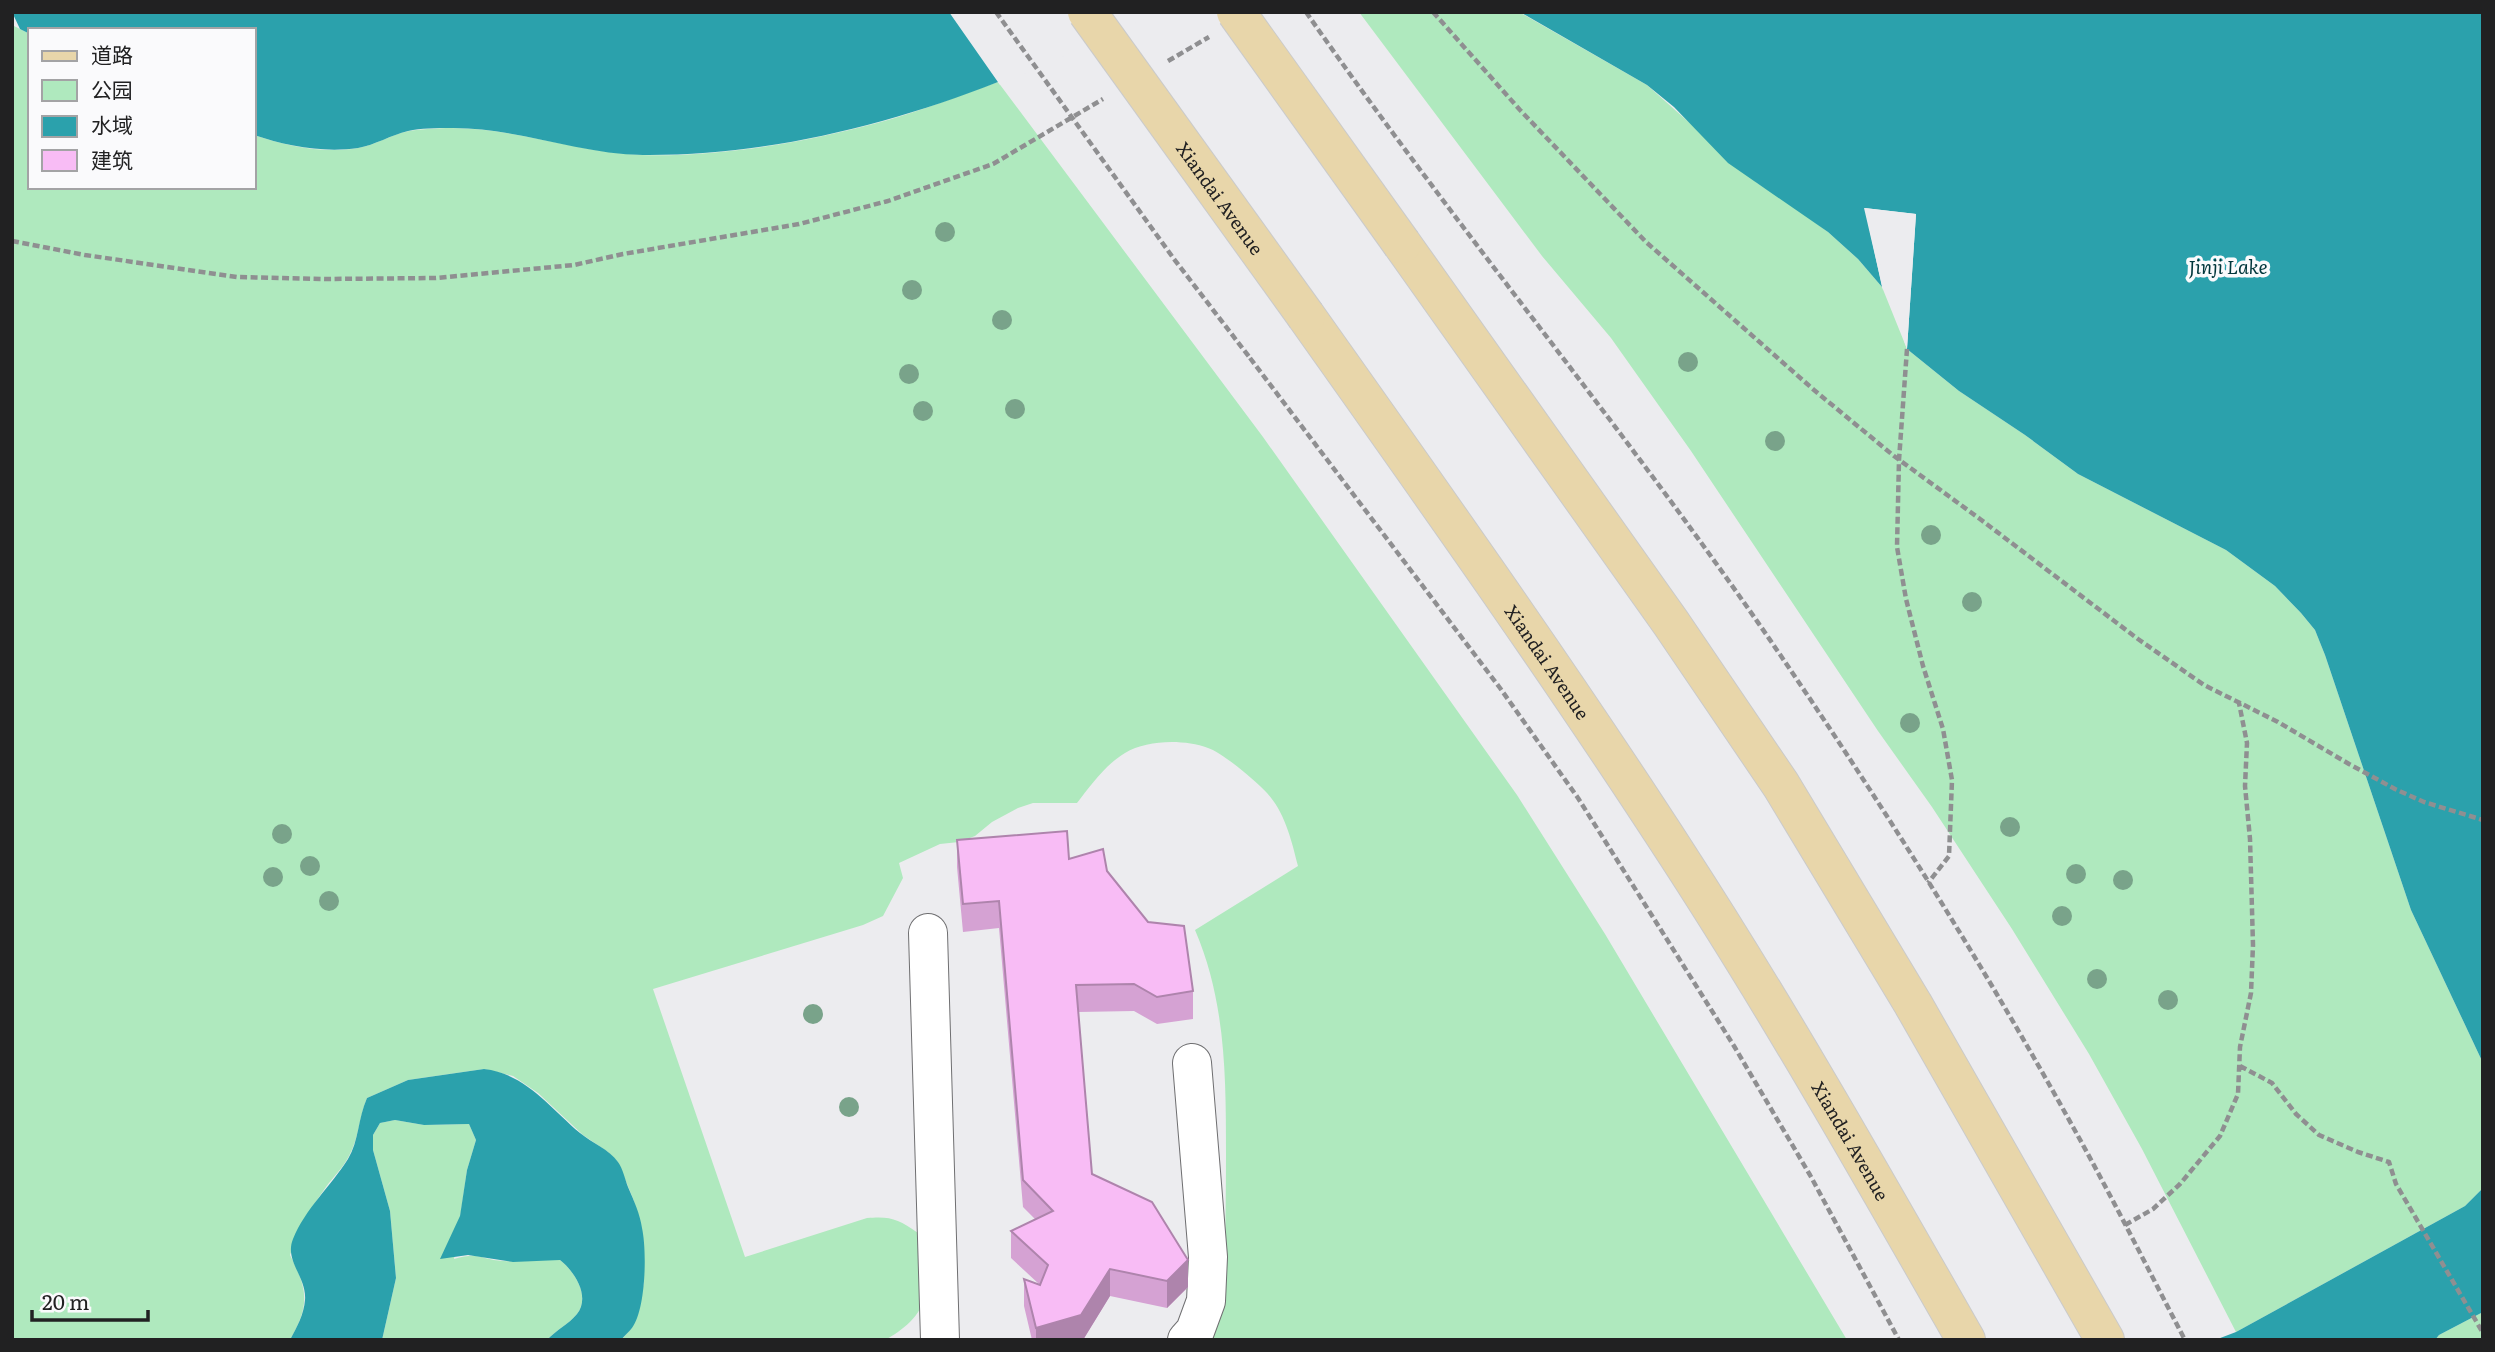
<svg xmlns="http://www.w3.org/2000/svg" width="2495" height="1352" font-family="Literata,'Noto Sans SC',serif">
	<rect width="100%" height="100%" fill="#ececef"/>
	<path fill="#afe9be" d="M1359,12H1519L1647,85L1757,183L1796,208L1828,232L1858,259L1882,287L1907,349L1959,391L2025,435L2078,474L2226,550L2275,586L2301,613L2315,630L2325,655L2411,910L2483,1063V1188L2465,1206L2236,1332L2142,1149L2089,1054L2012,929L1932,807L1878,731L1691,451L1611,338L1542,256Z
		M12,25L30,34V187H254V135C287,146 324,154 358,148C376,145 392,134 409,131C422,129 438,128 451,128C516,128 576,152 641,155C717,157 803,143 877,123C918,112 958,96 998,82L1263,437L1517,795L1605,934L1847,1340H1212L1218,1325L1225,1289C1225,1244 1226,1200 1226,1155C1226,1078 1226,1002 1195,930L1298,866C1292,842 1285,812 1267,793C1256,781 1223,753 1208,748C1183,739 1147,740 1125,753C1105,765 1091,785 1077,803H1033L1018,808L992,822L975,836L959,842L940,844L899,863L903,878L883,916L863,925L653,989L745,1257L867,1218C891,1216 898,1219 918,1233C920,1248 927,1281 925,1295C922,1315 902,1331 885,1340H621L632,1328L644,1283L634,1201L618,1162L608,1152L583,1135L538,1093L513,1076L484,1069L408,1080L367,1098C359,1117 359,1138 349,1156C343,1168 333,1177 326,1187C310,1209 298,1230 290,1255C308,1290 310,1305 290,1340H12Z
		M395,1120L424,1125L469,1124L476,1140L467,1170L454,1259C480,1251 481,1260 504,1261C523,1262 541,1259 560,1260C574,1271 591,1296 577,1314C569,1324 556,1330 547,1340H382L396,1278L390,1211L373,1150V1135L380,1123Z
		M2483,1312V1340H2435L2439,1335Z"/>
	<path fill="#2ba1ac" d="M12,12H1151C1100,35 1050,62 998,82C886,126 764,156 643,155C577,154 515,127 450,128C436,128 421,128 408,131C391,135 375,145 358,148C323,153 287,146 254,135V30H30V34L20,29Z
		M1520,12H2483V1063L2411,910L2325,655L2315,630L2301,613L2275,586L2226,550L2078,474L2025,435L1959,391L1907,349L1916,214L1865,208L1882,287L1858,259L1828,232L1728,163L1674,107L1647,85Z
		M484,1069C526,1074 549,1107 580,1133C592,1143 609,1149 618,1162C623,1169 625,1179 628,1187C634,1201 640,1214 642,1228C647,1251 646,1309 632,1328C629,1332 624,1336 621,1340H547C556,1330 569,1324 577,1314C591,1296 574,1271 560,1260L513,1262L468,1255L440,1259L460,1216L467,1170L476,1140L469,1124L424,1125L395,1120L380,1123L373,1135V1150L390,1211L396,1278L382,1340H290C297,1327 304,1314 305,1300C307,1277 284,1261 293,1239C305,1209 331,1186 348,1159C359,1141 358,1118 367,1098L408,1080Z
		M2483,1188V1312L2439,1335L2435,1340H2215L2236,1332L2465,1206Z"/>
	<path fill="#ececef" d="M949,12H1155L1153,15L1000,85Z
		M1864,208L1916,214L1907,349L1904,341L1913,217L1869,212L1885,286L1883,290Z"/>
	<g fill="none" stroke-linecap="round" stroke-linejoin="round">
		<g stroke="#6f6f71" stroke-width="40">
			<path id="street" d="M928,933L940,1340
				M1187,1340L1195,1331L1206,1301L1208,1257L1192,1063"/>
		</g>
		<g stroke="#cacaca" stroke-width="40">
			<g id="primary">
				<path d="M1402,244L1671,623L1781,785L1913,1004L2105,1340"/>
				<path id="s1" d="M1306,316C1432,494 1559,672 1678,856C1780,1013 1873,1177 1966,1340"/>
			</g>
		</g>
		<path stroke="#8f8f91" stroke-width="4.5" stroke-dasharray="7 3.5" stroke-linecap="butt" d="M1306,12C1454,225 1621,424 1768,637C1877,796 1980,959 2073,1127C2112,1197 2148,1269 2185,1340
			M1433,12L1520,110L1646,242L1814,390L1894,456L1980,519L2138,639L2204,685L2278,722L2349,764L2395,789L2424,802L2483,820
			M1168,61L1209,37
			M12,241L85,255L237,277L325,279L436,278L574,265L623,254L799,224L888,201L993,164L1103,99
			M1907,349L1899,460L1897,547L1906,599L1923,666L1943,729L1952,780L1949,856L1928,883
			M1250,358L1500,688L1578,798L1734,1046L1810,1175L1899,1340
			M2240,1066L2272,1083L2296,1114L2319,1135L2358,1152L2389,1162L2396,1184L2483,1333
			M2125,1225L2153,1209L2180,1184L2220,1136L2238,1094L2240,1047L2251,993L2253,945L2250,839L2245,786L2247,743L2239,703"/>
		<use href="#street" stroke="#fff" stroke-width="38"/>
		<use href="#primary" stroke="#e8d6aa" stroke-width="38"/>
		<g stroke="#cacaca" stroke-width="40" stroke-linecap="butt">
			<g id="primary-bridge">
				<path id="s2" d="M1087,12L1306,316"/>
				<path d="M1236,12L1402,244"/>
			</g>
		</g>
		<path stroke="#8f8f91" stroke-width="4.5" stroke-dasharray="7 3.5" stroke-linecap="butt" d="M996,12L1174,259L1250,358"/>
		<use href="#primary-bridge" stroke="#e8d6aa" stroke-width="38"/>
	</g>
	<g fill="#79a38a">
		<circle cx="945" cy="232" r="10"/>
		<circle cx="912" cy="290" r="10"/>
		<circle cx="1002" cy="320" r="10"/>
		<circle cx="1688" cy="362" r="10"/>
		<circle cx="909" cy="374" r="10"/>
		<circle cx="1015" cy="409" r="10"/>
		<circle cx="923" cy="411" r="10"/>
		<circle cx="1775" cy="441" r="10"/>
		<circle cx="1931" cy="535" r="10"/>
		<circle cx="1972" cy="602" r="10"/>
		<circle cx="1910" cy="723" r="10"/>
		<circle cx="2010" cy="827" r="10"/>
		<circle cx="282" cy="834" r="10"/>
		<circle cx="310" cy="866" r="10"/>
		<circle cx="2076" cy="874" r="10"/>
		<circle cx="273" cy="877" r="10"/>
		<circle cx="2123" cy="880" r="10"/>
		<circle cx="329" cy="901" r="10"/>
		<circle cx="2062" cy="916" r="10"/>
		<circle cx="2097" cy="979" r="10"/>
		<circle cx="2168" cy="1000" r="10"/>
		<circle cx="813" cy="1014" r="10"/>
		<circle cx="849" cy="1107" r="10"/>
	</g>
	<path fill="#d5a2d3" d="M957,840L1069,859L1107,871L1193,991V1019L1157,1024L1134,1011L1078,1012L1092,1174L1188,1287L1167,1308L1110,1296L1083,1340H1032L1024,1306V1279L1040,1285L1011,1258V1231L1035,1219L1023,1207L999,928L963,932L957,867Z"/>
	<path fill="#ae84ac" d="M1188,1260V1287L1167,1308V1281Z
		M1110,1269V1296L1083,1340H1036V1328Z"/>
	<path fill="#f8bcf5" stroke="#ae84ac" stroke-width="2" d="M1067,831L1069,859L1103,849L1107,871L1148,922L1184,926L1193,991L1157,997L1134,984L1076,985L1092,1174L1152,1202L1188,1260L1167,1281L1110,1269L1081,1315L1036,1328L1024,1279L1040,1285L1048,1265L1011,1231L1053,1211L1023,1180L999,901L963,904L957,840Z"/>
	<g text-anchor="middle" dominant-baseline="central" stroke-width="7" stroke-linejoin="round" paint-order="stroke">
		<g font-size="18" fill="#212122" stroke="#fafafc">
			<text stroke="none"><textPath href="#s2" startOffset="229">Xiandai Avenue</textPath></text>
			<text stroke="none"><textPath href="#s1" startOffset="422">Xiandai Avenue</textPath></text>
			<text stroke="none"><textPath href="#s1" startOffset="989">Xiandai Avenue</textPath></text>
		</g>
		<g font-size="19" font-style="italic" fill="#00363b" stroke="#fafafc">
			<text x="2228" y="266">Jinji Lake</text>
		</g>
	</g>
	<rect width="2495" height="1352" fill="none" stroke="#212122" stroke-width="28"/>
	<rect x="28" y="28" width="228" height="161" fill="#fafafc" stroke="#a3a3a5" stroke-width="2"/>
	<rect x="42" y="51" width="35" height="10" fill="#e8d6aa" stroke="#a3a3a5" stroke-width="2"/>
	<text x="91" y="63" font-size="21" fill="#212122">道路</text>
	<rect x="42" y="80" width="35" height="21" fill="#afe9be" stroke="#a3a3a5" stroke-width="2"/>
	<text x="91" y="98" font-size="21" fill="#212122">公园</text>
	<rect x="42" y="116" width="35" height="21" fill="#2ba1ac" stroke="#a3a3a5" stroke-width="2"/>
	<text x="91" y="133" font-size="21" fill="#212122">水域</text>
	<rect x="42" y="150" width="35" height="21" fill="#f8bcf5" stroke="#a3a3a5" stroke-width="2"/>
	<text x="91" y="168" font-size="21" fill="#212122">建筑</text>
	<path d="M32 1310v10h116v-10" fill="none" stroke="#212122" stroke-width="3.5"/>
	<text x="42" y="1310" font-size="21" fill="#212122" stroke="#fafafc" stroke-width="5" paint-order="stroke">20 m</text>
</svg>
